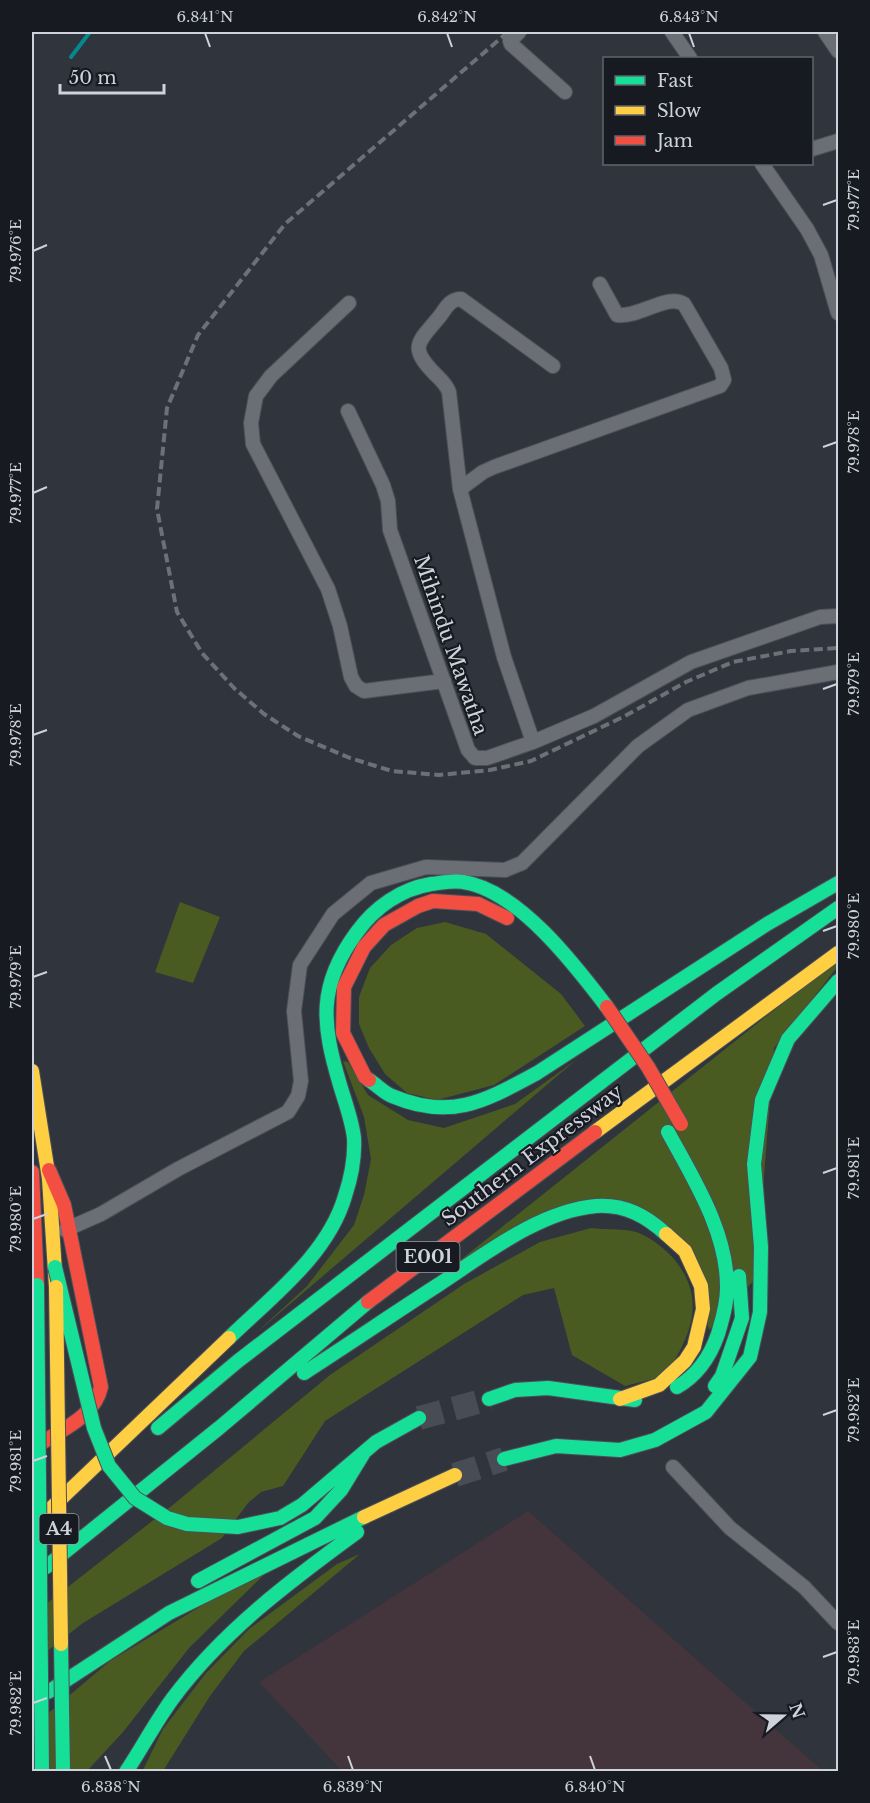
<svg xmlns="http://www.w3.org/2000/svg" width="870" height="1803" font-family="'Libre Baskerville',serif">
	<rect width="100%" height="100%" fill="#30343d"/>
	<path fill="#44343b" d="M528,1511L823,1771H342L259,1682Z"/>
	<path fill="#495b21" d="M180,902L220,917L193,983L155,972Z
		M445,922L486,934L561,994L585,1026L494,1085L437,1100L407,1093L385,1074L369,1048L359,1024V997L370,968L391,945L417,928Z
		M838,959V966L774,1048L756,1278L709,1330L685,1244L602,1202L438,1278Z
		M576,1060L255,1334L307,1286L354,1225L364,1195L371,1159L364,1117L343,1061L348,1062L368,1095L408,1120L444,1128L515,1104Z
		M591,1228C604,1230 631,1228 641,1234C653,1239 666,1250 674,1259C708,1300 690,1337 665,1376L625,1386L572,1355L554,1288L523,1295L325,1421L283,1486L261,1492L248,1503L222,1538L83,1623L32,1663V1615L174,1504L330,1375L464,1284L540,1242Z
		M360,1554L244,1651L210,1696L163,1771L142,1772L163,1729L206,1673L249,1629L337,1564Z
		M281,1558L189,1648L123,1732L87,1771H32V1727L110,1661Z"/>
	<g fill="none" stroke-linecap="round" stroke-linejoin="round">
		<path stroke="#04898e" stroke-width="4" d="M71,57L90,32"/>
		<path stroke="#484c55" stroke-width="24" stroke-dasharray="24 12" stroke-linecap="butt" d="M419,1418L489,1399
			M455,1475L504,1459"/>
		<g stroke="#4d5058" stroke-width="16">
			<path id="street" d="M519,32L510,41L511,44L565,92
				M672,32L690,58
				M825,32L838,51
				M812,149L838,141
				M762,164L807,229L821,255L838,313
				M349,303L271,376L256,396L251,423L253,444L328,589L340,626L351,677L356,686L364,691L444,681
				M348,411L383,485L388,501L390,530L468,750L475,758H487L533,742L594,716L691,662L820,617L838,616
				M460,489L449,392C446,384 441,380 435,374C408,346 418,343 440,316C446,308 450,299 461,299L553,366
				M533,742L504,657L460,489L483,472L494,467L720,386L724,380L721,368L684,304C667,293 639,318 617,315L600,284
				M65,1230L101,1214L178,1169L288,1112L298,1096L301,1081L294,1011L300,965L333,914L371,883L426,867L505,870L522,863L638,746L688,710L748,688L838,672
				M673,1467L730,1528L804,1587L838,1623"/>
		</g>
		<g stroke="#4d5058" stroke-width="16">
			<path id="fast" d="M369,1080C377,1085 384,1093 392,1096C451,1121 485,1101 537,1073L767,924L838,883
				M668,1132C694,1180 728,1233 727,1289C727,1305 722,1320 718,1334C710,1357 698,1375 677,1387
				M229,1338C271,1297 328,1255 345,1196C351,1178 355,1157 354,1138C352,1120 345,1102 340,1085C322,1024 317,986 357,932C375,907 401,889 431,884C441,883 453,880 463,882C518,890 575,965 607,1007
				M304,1373C349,1344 393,1314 438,1285C484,1255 539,1211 596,1206C625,1204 646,1216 666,1234
				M715,1386L722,1376L742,1318L739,1276
				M489,1399L515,1390L548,1388L635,1400
				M158,1428L238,1361L716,994L838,908
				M504,1459L556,1446L620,1450L655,1440L706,1412L750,1357L760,1312L761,1247L754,1164L762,1100L788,1039L838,981
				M280,1518L302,1505L376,1442L419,1418
				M46,1567L219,1428L368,1302
				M198,1581L315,1518L341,1490L363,1454
				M48,1692L169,1613L364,1517
				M126,1772C142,1748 156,1721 173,1698C223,1631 290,1581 357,1532"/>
		</g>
		<g stroke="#4d5058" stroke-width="16">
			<path id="slow" d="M32,1071L49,1179L56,1287
				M595,1132L838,953
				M620,1399L659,1385L685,1361L694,1347L703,1309L701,1286L685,1251L666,1234
				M46,1513L229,1338
				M364,1517L455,1475"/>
		</g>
		<g stroke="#4d5058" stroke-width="16">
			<path id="jam" d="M369,1080L365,1077L343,1033L344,987L364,947L384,925L418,906L433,901L478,904L507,918
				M32,1172L37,1285
				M368,1302L595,1132
				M43,1442C65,1428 95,1415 101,1387L64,1205L49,1170"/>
		</g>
		<use href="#street" stroke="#6b6e74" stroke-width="14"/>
		<use href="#fast" stroke="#16e098" stroke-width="14"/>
		<use href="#slow" stroke="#ffcf43" stroke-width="14"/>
		<use href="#jam" stroke="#f24e42" stroke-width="14"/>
		<path stroke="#6d7077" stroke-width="4" stroke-dasharray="9 4.5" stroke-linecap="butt" d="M508,32L285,224L198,335L167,408L157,509L177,612L202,653L234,688L264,714L298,736L350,758L392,771L439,775L490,770L531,761L625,716L686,682L733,662L791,651L838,648"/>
		<g stroke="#4d5058" stroke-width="16" stroke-linecap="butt">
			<path id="fast-bridge" d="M55,1267L94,1428L109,1466L135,1498L167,1518L187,1524L238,1527L280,1518
				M37,1285L42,1772
				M61,1644L63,1772"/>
		</g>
		<g stroke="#4d5058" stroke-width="16" stroke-linecap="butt">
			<path id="slow-bridge" d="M56,1287L61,1644"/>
		</g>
		<g stroke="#4d5058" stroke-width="16" stroke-linecap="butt">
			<path id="jam-bridge" d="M607,1007L648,1067L681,1124"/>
		</g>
		<use href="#fast-bridge" stroke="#16e098" stroke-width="14"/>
		<use href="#slow-bridge" stroke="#ffcf43" stroke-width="14"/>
		<use href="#jam-bridge" stroke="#f24e42" stroke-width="14"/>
	</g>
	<path fill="none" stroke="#cdd2dc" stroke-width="2" d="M205,33L210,47M447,33L452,47M689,33L694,47M823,205L837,200M33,251L47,245M823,447L837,442M33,493L47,487M823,689L837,684M33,735L47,730M823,931L837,926M33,977L47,972M823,1173L837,1168M33,1219L47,1214M823,1415L837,1410M33,1461L47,1456M823,1657L837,1652M33,1703L47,1698M105,1756L111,1770M348,1756L353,1770M590,1756L595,1770"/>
	<g text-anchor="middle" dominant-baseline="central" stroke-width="4.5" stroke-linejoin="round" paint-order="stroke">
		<g fill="#171a21" stroke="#969ba4" stroke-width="1.5">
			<rect x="396.5" y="1242" width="63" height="30" rx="4.5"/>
			<rect x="39.5" y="1514" width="39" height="30" rx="4.5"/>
		</g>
		<g font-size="18" font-weight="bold" fill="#cdd2dc">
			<text x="428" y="1257">E001</text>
			<text x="59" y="1529">A4</text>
		</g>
		<g font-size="20" fill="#cdd2dc" stroke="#171a21">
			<text transform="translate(451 645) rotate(71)">Mihindu Mawatha</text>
			<text transform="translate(532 1155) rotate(-37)">Southern Expressway</text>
		</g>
	</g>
	<rect width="870" height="1803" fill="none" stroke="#171a21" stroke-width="66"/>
	<rect x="603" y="57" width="210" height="108" fill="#171a21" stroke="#60646c" stroke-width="1.5"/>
	<rect x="615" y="76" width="30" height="9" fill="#16e098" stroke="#60646c" stroke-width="1.5"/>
	<text x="657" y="87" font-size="18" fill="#cdd2dc">Fast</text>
	<rect x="615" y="106" width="30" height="9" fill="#ffcf43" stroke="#60646c" stroke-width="1.5"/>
	<text x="657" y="117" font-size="18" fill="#cdd2dc">Slow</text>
	<rect x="615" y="136" width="30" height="9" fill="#f24e42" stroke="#60646c" stroke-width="1.5"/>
	<text x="657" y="147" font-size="18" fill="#cdd2dc">Jam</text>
	<g transform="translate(783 1716) rotate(70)" stroke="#171a21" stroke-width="4.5" paint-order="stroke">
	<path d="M0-4.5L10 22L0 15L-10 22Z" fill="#cdd2dc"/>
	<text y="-9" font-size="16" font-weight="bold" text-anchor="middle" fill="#cdd2dc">N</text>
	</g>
	<path d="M60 84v9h104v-9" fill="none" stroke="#cdd2dc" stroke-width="3"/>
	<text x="69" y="84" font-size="18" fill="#cdd2dc" stroke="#171a21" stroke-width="4.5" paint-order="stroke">50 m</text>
	<rect x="33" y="33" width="804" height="1737" fill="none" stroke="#cdd2dc" stroke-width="2"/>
	<g font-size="15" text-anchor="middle" fill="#cdd2dc">
		<text x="205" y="22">6.841°N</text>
		<text x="447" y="22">6.842°N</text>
		<text x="689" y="22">6.843°N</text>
		<text transform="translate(854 200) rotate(-90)" y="5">79.977°E</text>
		<text transform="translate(16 251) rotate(-90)" y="5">79.976°E</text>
		<text transform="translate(854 442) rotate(-90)" y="5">79.978°E</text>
		<text transform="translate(16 493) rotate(-90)" y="5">79.977°E</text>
		<text transform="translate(854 684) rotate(-90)" y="5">79.979°E</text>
		<text transform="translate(16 735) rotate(-90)" y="5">79.978°E</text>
		<text transform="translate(854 926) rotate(-90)" y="5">79.980°E</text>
		<text transform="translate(16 977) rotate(-90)" y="5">79.979°E</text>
		<text transform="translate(854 1168) rotate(-90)" y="5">79.981°E</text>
		<text transform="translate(16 1219) rotate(-90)" y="5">79.980°E</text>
		<text transform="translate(854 1410) rotate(-90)" y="5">79.982°E</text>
		<text transform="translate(16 1461) rotate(-90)" y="5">79.981°E</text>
		<text transform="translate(854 1652) rotate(-90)" y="5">79.983°E</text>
		<text transform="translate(16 1703) rotate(-90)" y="5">79.982°E</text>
		<text x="111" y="1792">6.838°N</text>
		<text x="353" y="1792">6.839°N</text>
		<text x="595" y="1792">6.840°N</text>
	</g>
</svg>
